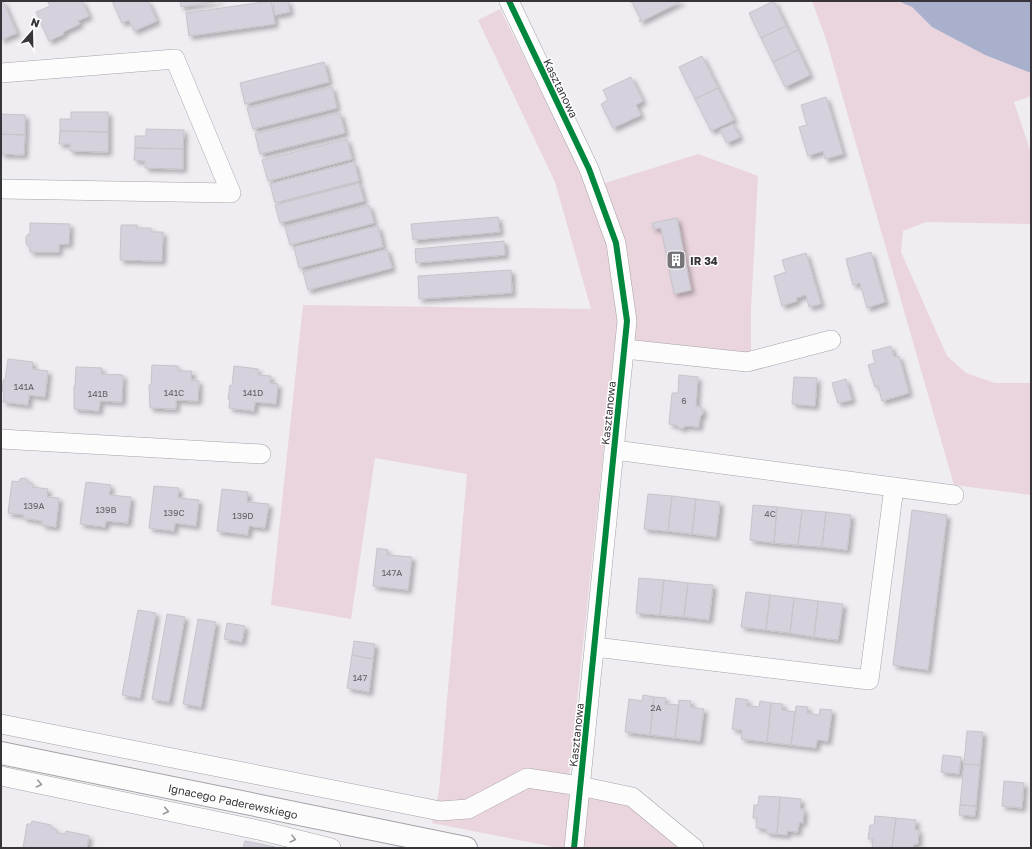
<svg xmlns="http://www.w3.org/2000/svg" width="1032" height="849" font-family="'Golos Text',sans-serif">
	<defs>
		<filter id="shadow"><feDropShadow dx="3.5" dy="3.5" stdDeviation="2" flood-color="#0004"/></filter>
	</defs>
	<rect width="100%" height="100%" fill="#efecf2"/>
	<path fill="#ead4de" d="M812,1H898L912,7L932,27L985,55L1031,73V96L1014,102L1031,153V224L926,222L903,231L901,252L947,356L966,373L995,383H1031V495L954,485L826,39Z
		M500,9L589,188L698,154L758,176L751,309V358L615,342L567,795L632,805L683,848H559L432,823L439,791L467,474L375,458L351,619L271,605L303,305L591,309L555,182L478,20Z"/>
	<path fill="#a9b0cb" d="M898,1H1031V73L985,55L932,27L912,7Z"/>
	<path fill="#d5d2dd" stroke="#c6c5c9" filter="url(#shadow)" d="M1,1H3L17,33L1,40Z
		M51,1H82L89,16L78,21L80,24L63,32L64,34L49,41L36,12L50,6L48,2Z
		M112,1H148L157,21L134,31L129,20L122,23Z
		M180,1H221L181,7Z
		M271,1L275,24L189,36L186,13Z
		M273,1H288L290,12L275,15Z
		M632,1H682L640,22L639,20H641L632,2H630Z
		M774,1L786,26L761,38L749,13Z
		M786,26L798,50L773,62L761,38Z
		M798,50L810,75L785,87L773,62Z
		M702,56L718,88L695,99L679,67Z
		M324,62L329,82L245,104L240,83Z
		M631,77L643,101L636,105L641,115L613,128L601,104L608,100L603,90Z
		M332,87L337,108L253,129L247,108Z
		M718,88L734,120L711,131L695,99Z
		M826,97L843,154L825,159L823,151L808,156L799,127L807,125L801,105Z
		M71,112H108V132L60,131V119H71Z
		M340,113L345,133L260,154L255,134Z
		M1,114L25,115V135L1,134Z
		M733,124L740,137L727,143L720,130Z
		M146,129L184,130L183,149L135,148V136H146Z
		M60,131L108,132V152L70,151V144H59Z
		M1,134L25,135L24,155L1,154Z
		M347,139L352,159L268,181L262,160Z
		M135,148L183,149V169L145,168V161L134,160Z
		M354,162L359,181L275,203L270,184Z
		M359,183L364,201L280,223L275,205Z
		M369,205L374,223L290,245L285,227Z
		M498,217L500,232L413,240L411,224Z
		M677,218L691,290L674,294L661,228L653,229L652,223Z
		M30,223L70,224L69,244H59V252H30V246H28L26,243V237L28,234H30Z
		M121,225H137V228H151V232H163L162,261L120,260Z
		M378,226L383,247L299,268L294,247Z
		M504,241L505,255L416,263L415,249Z
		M387,249L392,268L308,290L303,272Z
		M871,252L885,302L867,308L860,283L853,285L846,259Z
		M806,253L821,304L809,307L806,295L796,298L797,301L782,306L774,276L786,272L782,260Z
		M511,270L512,293L419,299L418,276Z
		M891,346L894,357L899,356L909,393L882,401L878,386L875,387L868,365L875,363L872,351Z
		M8,359L33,362L32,369L48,371L45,397L29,395L28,405L3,402L4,392L2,391L3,380H5Z
		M152,365L178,366V371H192L191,380L199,381L198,401L176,400V409L150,408L149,385H151Z
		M234,366L258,369V375L271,376L270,383L278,384L276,404L255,402L254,411L229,408L230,399H228L230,385L232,386Z
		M76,367L102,368L101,374L123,375L122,402L100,401L99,411L74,409V386H75Z
		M679,375L698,377L696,406L701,407L703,410V414L700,417L699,427L686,426L683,428H680L676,425L669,424L672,393H678Z
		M794,377L817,378L815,406L792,404Z
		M846,379L852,400L838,403L832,383Z
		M24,478L27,479L28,483L33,484L32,487L48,489L47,497L59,498L56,527L42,525V521L23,518L24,515L8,513L12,481L19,482L20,479Z
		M86,482L111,485L109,495L131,497L128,523L106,521L105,527L80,524Z
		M154,486L179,488L178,498L199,500L196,526L175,523L174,531L149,528Z
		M222,489L248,492L247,502L269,504L265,528L249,526L248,535L217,531Z
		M648,494L672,496L668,531L644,529Z
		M672,496L696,499L692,534L668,531Z
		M696,499L720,502L716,537L692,534Z
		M753,505L777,507L774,543L750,540Z
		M777,507L802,510L798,545L774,543Z
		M802,510L826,512L822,547L798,545Z
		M912,510L947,515L928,670L893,665Z
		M826,512L851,515L847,550L822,547Z
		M377,548L388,550L387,555L412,557L408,590L373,586Z
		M639,578L664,580L660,615L636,613Z
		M664,580L688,583L684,617L660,615Z
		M688,583L713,585L709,620L684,617Z
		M746,592L770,595L766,630L741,627Z
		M770,595L794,598L790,633L766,630Z
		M794,598L818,601L814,637L790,633Z
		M818,601L843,604L838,640L814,637Z
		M138,610L156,613L140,698L122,695Z
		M167,614L185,617L169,702L152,699Z
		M198,619L216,622L201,707L183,704Z
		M227,623L245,626L242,642L224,639Z
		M354,641L375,644L373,659L352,655Z
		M352,655L373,659L369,692L347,688Z
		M643,695L654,697L650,735L625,732L629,699L642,701Z
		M654,697L666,698L665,704L679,705L675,738L650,735Z
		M736,698L748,700L747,706L759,707L760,701L771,703L767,742L741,739L742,730L732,729Z
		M679,700L691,701L690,707L704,709L700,741L675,738Z
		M771,703L783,704L782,710L795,712L791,745L767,742Z
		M796,706L808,707L807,713L819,715L820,709L832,710L828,741L817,740L816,748L791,745Z
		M967,731L983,732L980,765L964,764Z
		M943,755L961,757L959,774L941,772Z
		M964,764L980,765L976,806L960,805Z
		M1004,781L1024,783L1022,808L1002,806Z
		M759,796L780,797L777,834L766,833L767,829L756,828L757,818H753L754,805H758Z
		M780,797L801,799L800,809H804L803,823L799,822L798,832L787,831V835L777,834Z
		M960,805L976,806L975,816L959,815Z
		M875,816L896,818L892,848H872L873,839H868L870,825H874Z
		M896,818L916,820L915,830H919L918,844H914L913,848H892Z
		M32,821L51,825V828L57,830V833L65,834L66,831L89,836L87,848H23L27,824H31Z
		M245,841L275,847V848H243Z"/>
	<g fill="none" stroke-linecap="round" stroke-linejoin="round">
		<g stroke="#a5a3a7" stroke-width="20">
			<path id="minor" d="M509,1L589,169L616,243L627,321L574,848
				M1,73L175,59L231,193L1,189
				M625,349L747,362L831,340
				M1,439L261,454
				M615,450L954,495
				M595,647L869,680L894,487
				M1,724L440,811L468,809L527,778L580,786L632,797L694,848
				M1,776L263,831L331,848"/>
		</g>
		<g stroke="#a5a3a7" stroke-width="24">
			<path id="major" d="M1,753L466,848"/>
		</g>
		<use href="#minor" stroke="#fdfcfd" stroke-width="19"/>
		<use href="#major" stroke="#fdfcfd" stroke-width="22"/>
		<g stroke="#fff" stroke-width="8">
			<path id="cycleway" d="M509,1L589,169L616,243L627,321L574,848"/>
		</g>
		<use href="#cycleway" stroke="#00873e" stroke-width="6"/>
	</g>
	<defs><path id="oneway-chevron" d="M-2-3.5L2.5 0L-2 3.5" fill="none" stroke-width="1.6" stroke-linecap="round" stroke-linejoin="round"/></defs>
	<g stroke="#9a989b">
		<use href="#oneway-chevron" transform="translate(39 784) rotate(12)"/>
		<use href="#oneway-chevron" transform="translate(166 811) rotate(12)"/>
		<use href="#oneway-chevron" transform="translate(293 839) rotate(14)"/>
	</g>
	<defs>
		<g id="building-square" transform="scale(1)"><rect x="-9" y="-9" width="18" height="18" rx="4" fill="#77757a" stroke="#fff"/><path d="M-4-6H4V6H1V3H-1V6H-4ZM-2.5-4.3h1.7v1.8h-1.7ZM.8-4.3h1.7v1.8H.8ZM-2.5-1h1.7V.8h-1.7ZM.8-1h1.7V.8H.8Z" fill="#fff"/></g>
	</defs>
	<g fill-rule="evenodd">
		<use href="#building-square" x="676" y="260"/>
	</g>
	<g text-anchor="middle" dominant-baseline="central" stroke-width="3" stroke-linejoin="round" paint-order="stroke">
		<g font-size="9" fill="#636166">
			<text x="24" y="386">141A</text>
			<text x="174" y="392">141C</text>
			<text x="253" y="392">141D</text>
			<text x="98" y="393">141B</text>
			<text x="684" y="400">6</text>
			<text x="34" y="505">139A</text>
			<text x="106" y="509">139B</text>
			<text x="174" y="512">139C</text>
			<text x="770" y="513">4C</text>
			<text x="243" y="515">139D</text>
			<text x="392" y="572">147A</text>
			<text x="360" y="677">147</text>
			<text x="656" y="707">2A</text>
		</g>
		<g font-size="11" fill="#373539" stroke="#fff">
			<text transform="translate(561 88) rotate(64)">Kasztanowa</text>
			<text transform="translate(608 413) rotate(-84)">Kasztanowa</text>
			<text transform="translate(576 735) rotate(-84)">Kasztanowa</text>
			<text transform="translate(233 801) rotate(12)">Ignacego Paderewskiego</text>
		</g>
		<g font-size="11" font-weight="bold" fill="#373539" stroke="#fff" text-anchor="start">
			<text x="690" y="260">IR 34</text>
		</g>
	</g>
	<rect width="1032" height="849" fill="none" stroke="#373539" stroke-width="4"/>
	<g transform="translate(32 32) rotate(20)" stroke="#ffffff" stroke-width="3" paint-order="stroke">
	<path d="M0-3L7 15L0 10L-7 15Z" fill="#373539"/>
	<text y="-6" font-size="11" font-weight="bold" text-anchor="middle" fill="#373539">N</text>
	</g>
</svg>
